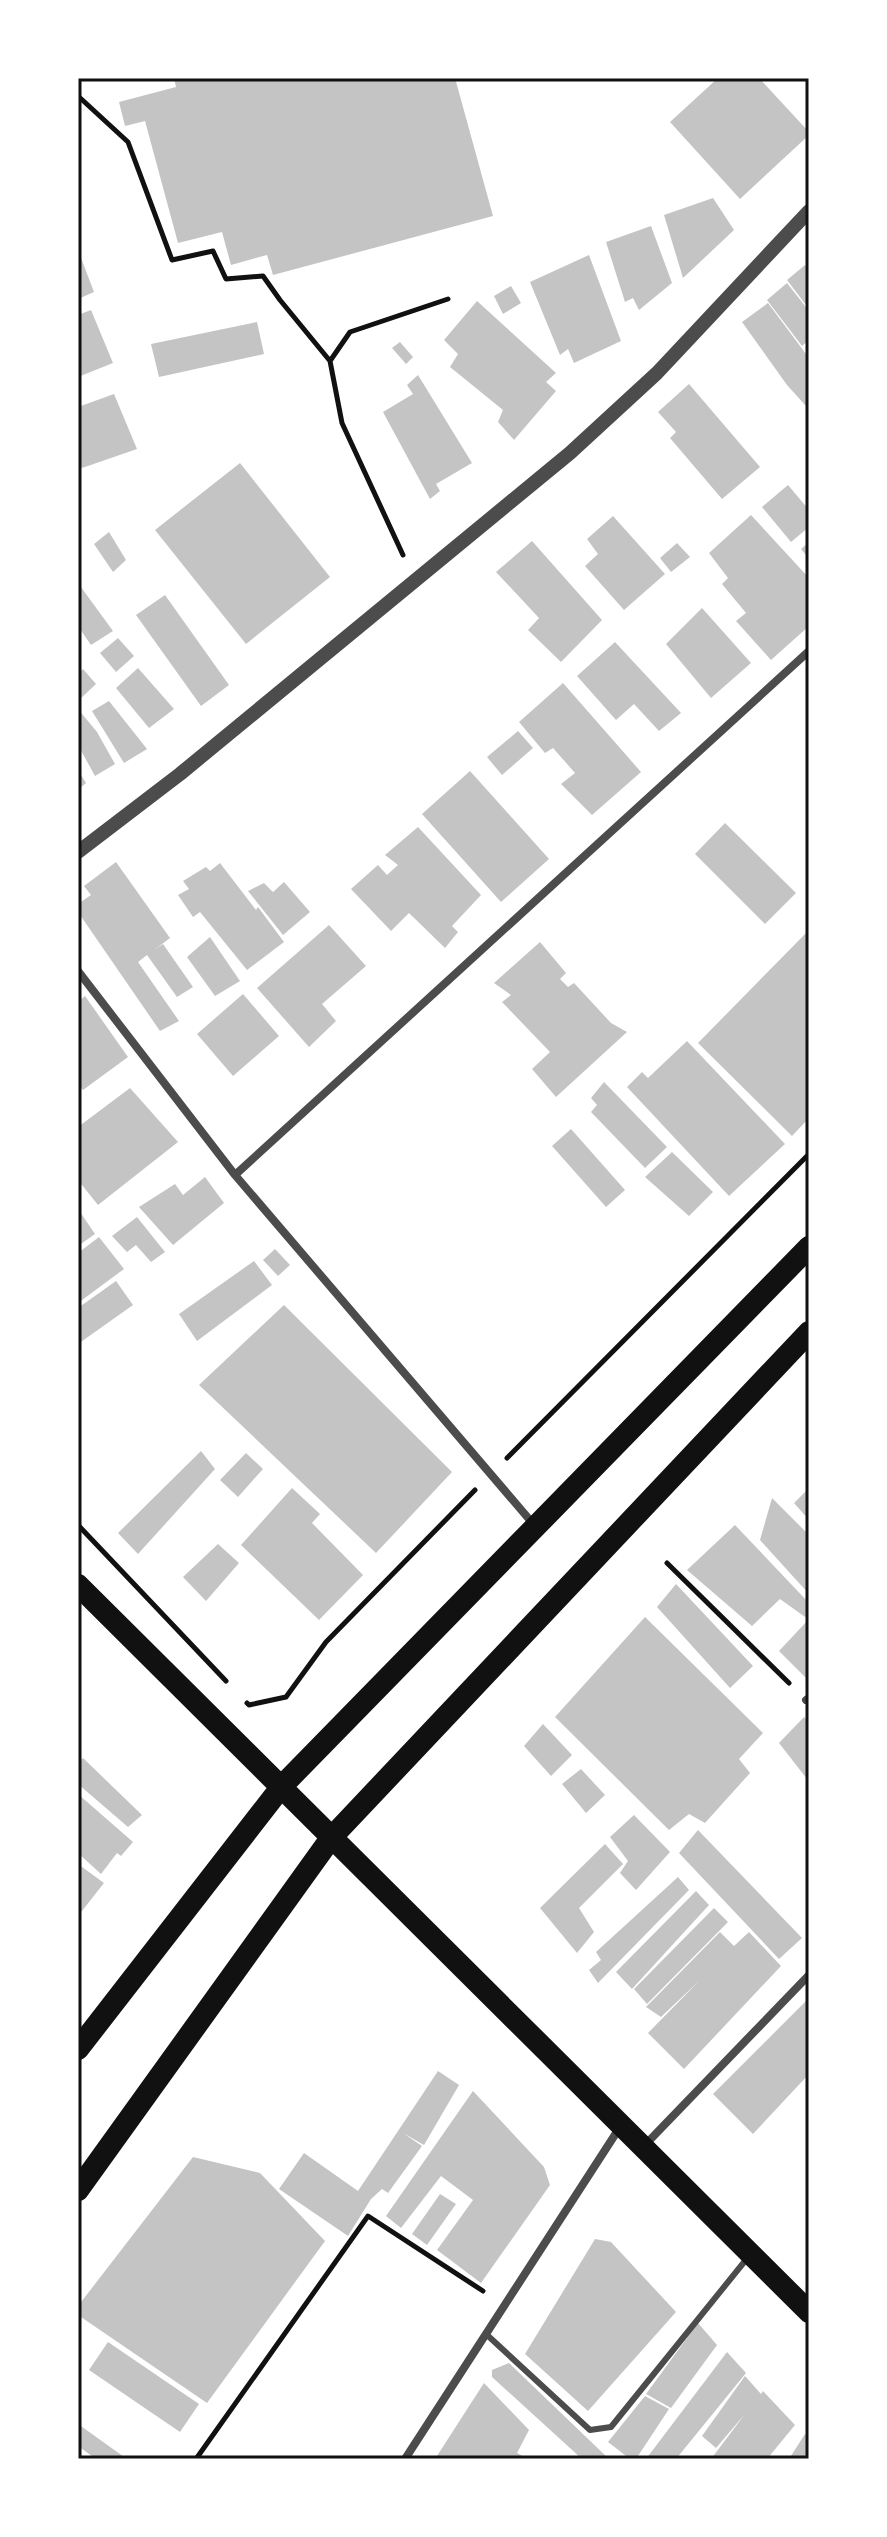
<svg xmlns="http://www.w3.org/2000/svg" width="887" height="2537" font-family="'Asap Condensed',sans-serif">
	<rect width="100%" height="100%" fill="#fff"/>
	<path fill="#c4c4c4" d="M174,78H455L493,216L273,275L267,255L231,265L222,232L178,243L145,121L125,126L119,102L176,87Z
		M718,78H759L809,132V135L740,199L670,122Z
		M713,198L734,230L683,278L664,215Z
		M651,226L672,283L639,310L633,298L625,302L606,242Z
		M78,250L94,292L78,299Z
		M589,255L621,341L574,363L568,349L560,355L530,282Z
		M805,265L809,270V309L787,280Z
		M787,283L809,311V340L802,346L767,300Z
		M511,286L521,303L503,314L494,296Z
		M477,301L556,373L546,382L556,391L514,440L498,422L503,410L450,367L458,354L444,340Z
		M768,303L809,358V404L806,406L787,385L742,322Z
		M91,310L113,363L78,377V315Z
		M257,322L264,354L159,377L151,344Z
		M400,342L413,357L406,364L392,348Z
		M418,375L472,463L436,484L440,491L430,499L383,412L413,394L407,385Z
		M689,384L760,467L722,499L670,438L676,432L658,412Z
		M114,394L137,449L82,468L78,460V407Z
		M240,463L330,577L246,644L155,530Z
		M788,485L809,510V527L791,542L762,507Z
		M751,515L809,578V626L771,660L736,621L746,613L722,584L728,578L709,553Z
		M613,516L665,574L624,610L585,566L598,554L587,539Z
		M109,532L126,560L113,572L94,544Z
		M532,541L602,620L561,662L528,630L539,618L496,572Z
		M809,542V559L801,549Z
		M677,543L690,557L671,572L660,558Z
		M78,583L113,631L91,645L78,626Z
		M165,595L229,685L201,706L136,615Z
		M702,608L751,663L711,698L666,644Z
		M118,638L134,656L116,672L100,653Z
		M615,642L681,713L659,731L634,704L616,720L577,676Z
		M138,668L174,709L149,728L116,688Z
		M83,669L96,684L79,700L78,674Z
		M563,683L641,772L592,815L561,784L575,773L553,748L545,753L519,722Z
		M109,701L147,749L124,763L92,711Z
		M78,709L97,732L115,764L95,776L78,745Z
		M518,731L533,748L502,775L487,757Z
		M78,770L86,783L78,790Z
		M470,771L549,859L501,902L422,814Z
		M725,823L796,893L765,924L695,854Z
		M418,827L481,895L452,926L458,932L445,948L409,913L391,931L351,889L378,865L387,875L398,865L385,855Z
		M116,862L170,938L154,950L163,944L193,987L177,997L147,955L138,962L179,1021L160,1031L78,912V904L91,895L84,886Z
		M220,863L256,910L258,907L284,942L247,970L200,912L193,917L178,895L189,889L183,881L206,867L210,871Z
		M284,882L310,912L283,935L248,891L264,883L273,892Z
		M329,925L366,966L322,1004L336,1021L309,1047L257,988Z
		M809,930V1118L792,1136L698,1043Z
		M210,937L240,981L215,996L187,957Z
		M540,942L566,973L560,979L568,987L574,983L611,1023L627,1032L556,1097L532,1069L550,1052L502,1002L511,995L494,983Z
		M243,994L279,1036L233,1076L197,1034Z
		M85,996L128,1057L83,1090L78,1084V1002Z
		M687,1041L785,1144L729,1196L627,1087L642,1072L648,1078Z
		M604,1082L667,1147L645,1168L591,1112L597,1105L591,1098Z
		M130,1088L178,1142L98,1205L78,1180V1127Z
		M571,1129L625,1190L606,1207L552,1146Z
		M672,1152L713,1192L689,1216L645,1177Z
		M205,1177L224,1203L173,1245L139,1207L175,1184L183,1195Z
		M78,1209L95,1234L78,1246Z
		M137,1217L165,1252L151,1262L136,1245L127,1252L112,1236Z
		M99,1237L124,1269L78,1303V1253Z
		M275,1249L290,1265L278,1276L263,1260Z
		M254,1261L272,1285L197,1341L179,1314Z
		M116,1281L133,1305L78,1344V1308Z
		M284,1305L452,1472L376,1553L199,1385Z
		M201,1451L215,1469L138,1554L118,1533Z
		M246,1453L263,1469L238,1497L220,1480Z
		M292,1488L320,1514L312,1523L363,1575L319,1620L241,1545Z
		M809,1488V1520L794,1503Z
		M772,1498L809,1535V1594L760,1540Z
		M735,1525L809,1603V1611L805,1617L780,1599L752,1626L687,1570Z
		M218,1544L239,1563L206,1601L183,1577Z
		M676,1584L753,1666L730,1688L657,1607Z
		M645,1617L763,1733L739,1759L750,1773L705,1823L689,1814L669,1830L555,1717Z
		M809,1619V1681L779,1651Z
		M804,1717L809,1722V1778L807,1779L779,1743Z
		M543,1724L572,1755L551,1776L524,1746Z
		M83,1758L142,1815L128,1827L78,1784V1763Z
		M581,1769L605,1795L586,1813L562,1784Z
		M78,1794L133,1842L121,1856L117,1853L101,1874L78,1853Z
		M634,1815L670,1852L636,1890L620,1873L628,1861L610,1837Z
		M698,1830L802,1938L779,1959L679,1853Z
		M605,1844L623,1864L579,1908L594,1932L577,1953L540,1908Z
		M78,1864L104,1883L78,1916Z
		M678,1877L689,1890L598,1983L589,1970L601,1960L596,1952Z
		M696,1891L709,1905L632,1989L616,1972Z
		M714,1908L728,1922L647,2004L634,1989Z
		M720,1932L734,1946L749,1932L781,1966L684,2069L648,2033L699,1981L661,2017L646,2007Z
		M809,1998V2074L753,2134L713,2094Z
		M438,2071L459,2085L424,2145L403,2133L422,2146L388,2193L382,2189L371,2199L348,2236L279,2189L304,2153L358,2191Z
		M473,2091L544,2167L550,2185L481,2283L437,2250L473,2200L441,2176L401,2228L386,2216Z
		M193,2157L260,2173L325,2241L207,2403L78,2315V2306Z
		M440,2194L456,2204L427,2245L412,2234Z
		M595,2239L611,2242L676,2312L588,2411L525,2354Z
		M698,2323L717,2345L671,2408L646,2394Z
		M108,2342L199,2404L180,2432L89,2370Z
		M727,2352L746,2373L676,2459H646Z
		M509,2363L609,2459H582L492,2377V2370Z
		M745,2376L761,2394L763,2391L795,2425L767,2459H711L745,2414L716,2448L702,2436Z
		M484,2383L529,2430L517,2453L528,2459H435Z
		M645,2396L669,2409L636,2459H630L608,2442Z
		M78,2424L127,2459H96L78,2446Z
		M805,2434L809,2438V2459H789Z"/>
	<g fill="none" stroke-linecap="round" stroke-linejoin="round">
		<path stroke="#111" stroke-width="5" d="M78,96L128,142L172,260L213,251L226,279L263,276L280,300L330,361L342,423L403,555
			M330,361L350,332L448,299
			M507,1458L809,1154
			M78,1525L226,1681
			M667,1563L789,1683
			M247,1703L249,1705L286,1697L326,1642L475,1490
			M196,2459L368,2216L483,2291"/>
		<path stroke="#4c4c4c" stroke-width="6" d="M486,2334L590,2430L611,2427L749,2256"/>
		<path stroke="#4c4c4c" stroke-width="8" d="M78,971L235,1175L535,1526
			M235,1175L809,651
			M806,1700L809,1698
			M644,2146L809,1975
			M405,2459L620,2127"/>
		<path stroke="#4c4c4c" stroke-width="14" d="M78,852L180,774L570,453L657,373L809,211"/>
		<path stroke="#111" stroke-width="22" d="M78,1585L809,2312
			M78,2049L282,1786L809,1247
			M78,2190L331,1838L809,1332"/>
	</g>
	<rect width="887" height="2537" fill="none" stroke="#ffffff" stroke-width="160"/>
	<rect x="80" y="80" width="727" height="2377" fill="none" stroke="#111" stroke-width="3"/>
</svg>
